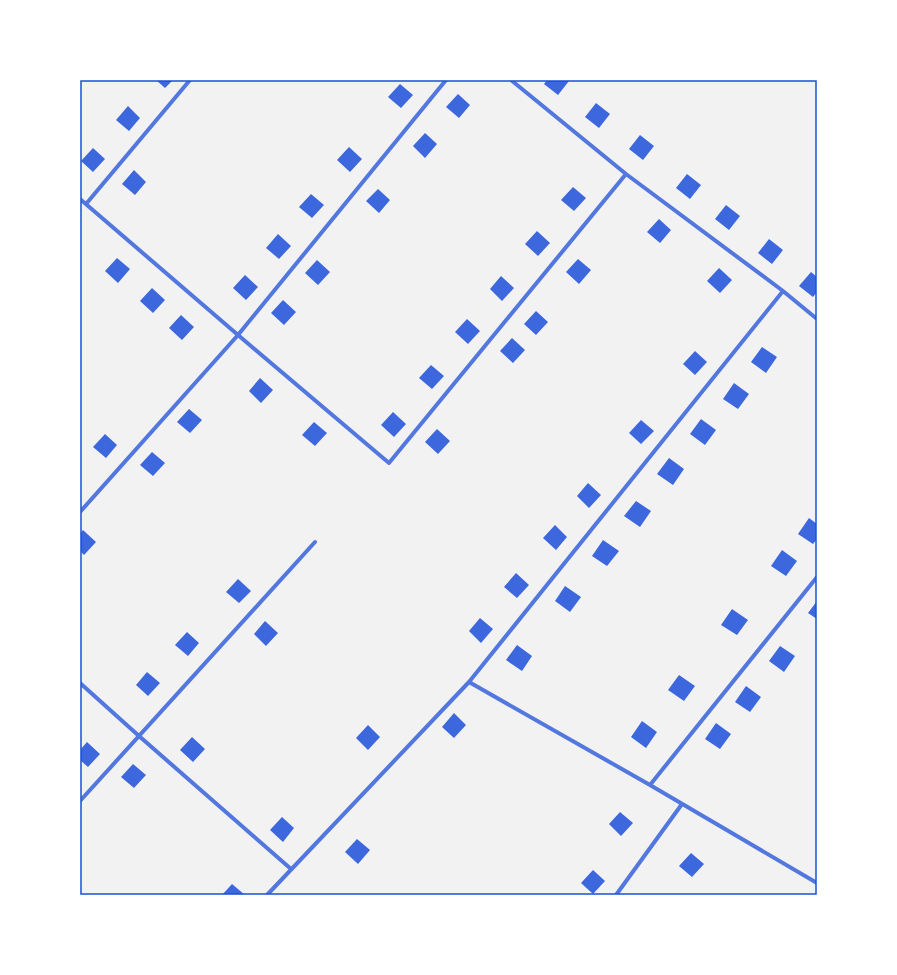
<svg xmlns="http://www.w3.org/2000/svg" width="897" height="975" font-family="Montserrat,sans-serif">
	<rect width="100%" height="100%" fill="#f2f2f2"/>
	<path fill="#3d67dc" d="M156,80H173L165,88Z
		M547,80H568L569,81L558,95L544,84Z
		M400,84L413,95L401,108L388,97Z
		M458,94L470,105L459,118L446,107Z
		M596,103L610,114L599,128L585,117Z
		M128,106L140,118L129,131L116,120Z
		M425,133L437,144L425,158L413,146Z
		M640,135L654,146L643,160L629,149Z
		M349,147L362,159L350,172L337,160Z
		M93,148L105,159L93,172L81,161Z
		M134,170L146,182L135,195L122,184Z
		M687,174L701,185L690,199L676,188Z
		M573,187L586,198L574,211L561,200Z
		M378,189L390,200L379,213L366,201Z
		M311,194L324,205L312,218L299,207Z
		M726,205L740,216L729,230L715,219Z
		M659,219L671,230L660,243L647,232Z
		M537,231L550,243L538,256L525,244Z
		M278,234L291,246L279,259L266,248Z
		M769,239L783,250L772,264L758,253Z
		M117,258L130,269L118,283L105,271Z
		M578,259L591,270L579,284L566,272Z
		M317,260L330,272L318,285L305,273Z
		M719,268L732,280L720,293L707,281Z
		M811,272L817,277V292L813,297L799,286Z
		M245,275L258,287L246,300L233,288Z
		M501,276L514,288L502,301L490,289Z
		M152,288L165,300L153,313L140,301Z
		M283,300L296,312L284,325L271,313Z
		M536,311L548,322L536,335L524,324Z
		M181,315L194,327L182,340L169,328Z
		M467,319L480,331L468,344L455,332Z
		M512,338L525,350L513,363L500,351Z
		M762,347L777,357L766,373L751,362Z
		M695,351L707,362L695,375L683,364Z
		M431,365L444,376L432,389L419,378Z
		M260,378L273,390L261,403L249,391Z
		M734,383L749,394L738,409L723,399Z
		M189,409L202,420L190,433L177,422Z
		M393,412L406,424L394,437L381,425Z
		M701,419L716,430L705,445L690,434Z
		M641,420L654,431L641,444L629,433Z
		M314,422L327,433L315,446L302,435Z
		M437,429L450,441L438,454L425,442Z
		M105,434L117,445L106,458L93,447Z
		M152,452L165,463L153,476L140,465Z
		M669,458L684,469L673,485L657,474Z
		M588,483L601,495L589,508L577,496Z
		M636,501L651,511L640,527L624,516Z
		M809,518L817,524V539L813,544L798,534Z
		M555,525L567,537L556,550L543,538Z
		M83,530L96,542L84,555L80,551V534Z
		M603,540L619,551L607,566L592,556Z
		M782,550L797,561L786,576L771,566Z
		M516,573L529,585L517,598L504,587Z
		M238,579L251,591L239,603L226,592Z
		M565,586L581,597L570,612L555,601Z
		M817,601V619L808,613Z
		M732,609L748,620L737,635L721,625Z
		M480,618L493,629L481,643L469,631Z
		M265,621L278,633L266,646L254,634Z
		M187,632L199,643L188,656L175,645Z
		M517,645L532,656L522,671L506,660Z
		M780,646L795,656L784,672L769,661Z
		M147,672L160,683L148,696L136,685Z
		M679,675L695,686L684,701L668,690Z
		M746,686L761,697L750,712L735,702Z
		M454,713L466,725L454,738L442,727Z
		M642,721L657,732L646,748L631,737Z
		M716,723L731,734L720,749L705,739Z
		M368,725L380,737L368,750L356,738Z
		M192,737L205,749L193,762L180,750Z
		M87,742L100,754L88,767L80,760V750Z
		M133,764L146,775L134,788L121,777Z
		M620,812L633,823L621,836L609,824Z
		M282,817L294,828L283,842L270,830Z
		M357,839L370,850L358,864L345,852Z
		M691,853L704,864L692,877L679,866Z
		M593,870L605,881L593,894L581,883Z
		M232,884L245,895H222Z"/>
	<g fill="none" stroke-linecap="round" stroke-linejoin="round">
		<path stroke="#5277de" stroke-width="4" d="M511,80L626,174L783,291L817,319
			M80,199L238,335L389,463L626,174
			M86,204L190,80
			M80,512L238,335L446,80
			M469,682L783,291
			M80,683L139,736L291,869
			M650,785L817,577
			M80,801L315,542
			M267,895L469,682L650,785L817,883
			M616,895L682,804"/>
	</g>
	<rect width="897" height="975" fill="none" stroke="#ffffff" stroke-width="162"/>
	<rect x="81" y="81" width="735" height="813" fill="none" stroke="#1d4ed8" stroke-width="1.5"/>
</svg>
